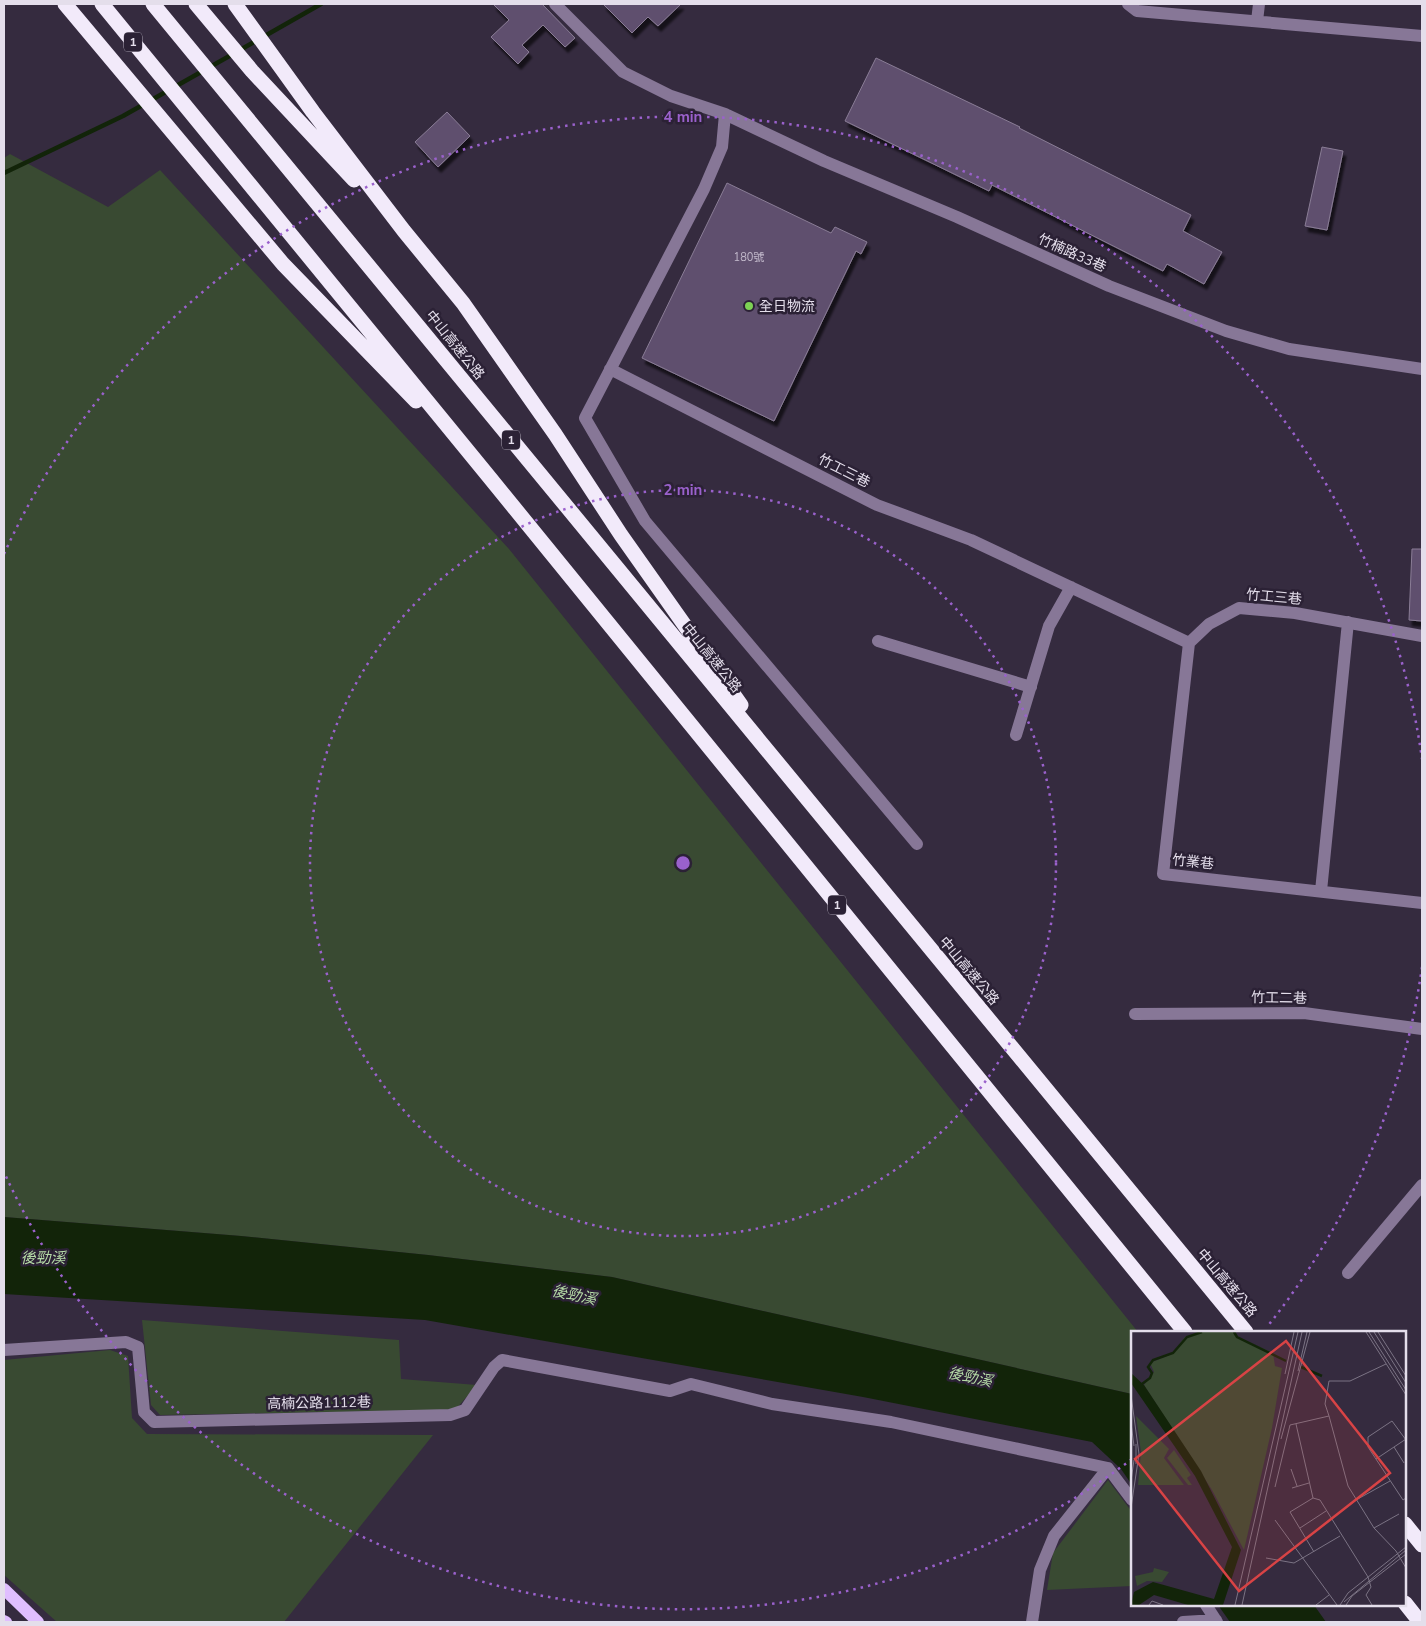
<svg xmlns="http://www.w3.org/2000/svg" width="1426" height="1626" font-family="'Nunito Sans','Noto Sans TC',sans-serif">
	<defs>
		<filter id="shadow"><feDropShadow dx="3" dy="5.5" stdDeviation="1" flood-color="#0009"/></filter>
	</defs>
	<rect width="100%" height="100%" fill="#352b3f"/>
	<path fill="#394a32" d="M10,154L108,207L160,170L509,549L1138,1332H1132V1394L612,1277L428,1255L241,1236L4,1217V158Z
		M142,1320L399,1340L401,1379L477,1385L455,1410L160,1415L151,1405Z
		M110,1350L128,1356L132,1418L147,1434L433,1435L284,1622H57L4,1575V1360Z
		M1108,1480L1132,1512V1586L1047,1590L1053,1553Z"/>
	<path fill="#122409" d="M4,1217L241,1236L428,1255L612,1277L1132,1394V1485L1121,1469L1092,1442L863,1397L425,1320L4,1294Z
		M1218,1605H1314L1326,1622H1230Z"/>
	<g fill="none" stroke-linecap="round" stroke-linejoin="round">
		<path stroke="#122409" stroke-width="4.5" d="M240,50L321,4
			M4,173L123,116L233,54"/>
	</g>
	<path fill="#5f4f6e" stroke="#8a7d96" filter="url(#shadow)" d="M493,4H542L575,38L565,47L543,25L522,45L529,52L518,64L491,37L509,20Z
		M603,4H681L658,26L648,17L632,33Z
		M876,58L1020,127L1019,128L1191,215L1183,231L1222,252L1204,284L1167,264L1163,271L992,185L989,191L845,121Z
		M447,112L470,136L438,167L415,142Z
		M1322,147L1343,151L1327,230L1305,226Z
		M727,183L831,233L835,227L867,242L861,254L856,251L774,421L642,358Z
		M1412,549H1422V621L1409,620Z"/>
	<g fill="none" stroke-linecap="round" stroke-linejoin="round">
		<path stroke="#877797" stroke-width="12" d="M555,4L623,72L671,96L725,114L722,147L704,189L585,418L645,521L917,844
			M1128,4L1137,11L1422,36
			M1257,21L1259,4
			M725,114L824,161L957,217L1109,286L1226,331L1289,349L1422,369
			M610,369L877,505L971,540L1189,643
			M878,641L1031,687
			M1189,643L1163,874L1422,903
			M1189,643L1209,624L1239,608L1295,613L1422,636
			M1016,735L1049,626L1071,587
			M1321,891L1348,622
			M1135,1014L1304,1013L1422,1029
			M1348,1273L1422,1185
			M4,1350L126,1342L138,1347L144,1412L154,1422L450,1415L465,1410L494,1367L502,1360L670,1391L691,1384L772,1404L891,1422L1108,1468L1132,1500
			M1206,1605L1217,1622
			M1032,1622L1040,1570L1054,1536L1108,1468
			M1183,1622L1216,1620"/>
		<path stroke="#e0beff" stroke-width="12" d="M4,1589L38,1622
			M4,1621L6,1622"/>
		<path stroke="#f2eafa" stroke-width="15" d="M65,4L283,264L416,401
			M102,4L490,478L1185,1332
			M153,4L1246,1332
			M196,4L252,71L354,180
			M235,4L313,112L404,231L463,303L555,434L621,535L741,705
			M1405,1524L1422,1545
			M1405,1603L1420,1622"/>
	</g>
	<g fill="none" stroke="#9a61cc" stroke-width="2.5" stroke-dasharray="2.5 5">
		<circle cx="683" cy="863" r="373"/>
		<path d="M1422 967A746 746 0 0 1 1267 1327M1132 1459A746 746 0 0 1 4 1172M4 554A746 746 0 0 1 1422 759"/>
	</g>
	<circle fill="#7dd154" stroke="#2b2135" stroke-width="2" cx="749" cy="306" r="5"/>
	<g text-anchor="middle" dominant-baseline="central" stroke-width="5" stroke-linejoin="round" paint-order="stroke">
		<g font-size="11" fill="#c3bacc">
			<text x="749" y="257">180號</text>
		</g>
		<g fill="#2b2135" stroke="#aca5b4" stroke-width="1">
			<rect x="124" y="32.5" width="18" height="19" rx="4"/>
			<rect x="502" y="430.5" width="18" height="19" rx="4"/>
			<rect x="828" y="895.5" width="18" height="19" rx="4"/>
		</g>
		<g font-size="12" font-weight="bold" fill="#e4deeb">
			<text x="133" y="42">1</text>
			<text x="511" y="440">1</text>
			<text x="837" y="905">1</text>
		</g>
		<g font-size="14" fill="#e4deeb" stroke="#2b2135">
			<text transform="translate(1072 253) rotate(24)">竹楠路33巷</text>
			<text transform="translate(455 345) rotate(51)">中山高速公路</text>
			<text transform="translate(844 471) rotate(27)">竹工三巷</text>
			<text transform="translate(1274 597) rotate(5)">竹工三巷</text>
			<text transform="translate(712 658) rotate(51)">中山高速公路</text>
			<text transform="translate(1193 862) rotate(6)">竹業巷</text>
			<text transform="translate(969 971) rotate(50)">中山高速公路</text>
			<text transform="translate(1279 998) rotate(1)">竹工二巷</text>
			<text transform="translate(1227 1283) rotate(50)">中山高速公路</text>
			<text transform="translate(319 1403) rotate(-1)">高楠公路1112巷</text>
		</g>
		<g font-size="14" fill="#e4deeb" stroke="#2b2135" text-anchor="start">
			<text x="759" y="306">全日物流</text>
		</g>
		<g font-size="15" font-style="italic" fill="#b6dca7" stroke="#2b2135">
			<text x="43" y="1258">後勁溪</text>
			<text transform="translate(574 1295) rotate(12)">後勁溪</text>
			<text transform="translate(970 1377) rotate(12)">後勁溪</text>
		</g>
	</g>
	<g transform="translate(1131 1331)">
		<rect width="275" height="275" fill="#352b3f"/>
		<path d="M71,1H102L104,5L142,22L144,35L151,37L141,97L113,219L81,159L13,54L23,41L19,32L41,23L54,6ZM5,85L38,118L33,127L53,154H7L10,121ZM43,119L60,144L56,147L61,154H57L36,127ZM23,237L38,241L31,251L16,250L6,255L4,245L22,241Z" fill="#394a32"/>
		<path d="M0,42L13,54L70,140L110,219L92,274H57L23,264L8,274H0L3,261L22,251L83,268L101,216L64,145L0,52Z" fill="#122409"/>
		<path fill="none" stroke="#122409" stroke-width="2.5" d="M103,1L106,6L155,30M170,36L191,45M11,53L19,47L21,42L17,36L22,29L42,22L56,6L71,1"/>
		<path fill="none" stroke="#7b7384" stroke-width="1" d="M235,1L275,64M238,1L275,59M243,1L275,52M247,1L275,45M167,40L176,1M154,43L163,1M0,64L8,123L0,177M198,85L217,155L243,197L265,220L275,237M0,92L3,115M165,93L182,167M150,108L179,1M275,109L261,90L237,106V116L272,169L275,167M263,116L273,132M245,128L275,108M0,130V113M5,133V113M160,138L166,155M0,150L3,129M144,156L159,94L198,85L194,73L198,50H219L255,33M161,157L178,152M182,167L189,169L237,246L240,256L235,264L241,274M182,167L159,181L183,221M225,169L259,150M144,189L206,274M169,197L195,180M243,197L268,183M135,227L163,232L209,205M213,271L275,219M18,274L21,270L32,274M104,274L167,1M111,274L171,1M185,274L198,264M209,274L217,262L275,216M215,274L221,265L275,223"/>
		<path fill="#d84345" fill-opacity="0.15" stroke="#d84345" stroke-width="2.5" d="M155,10L259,142L108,260L4,128Z"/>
		<rect width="275" height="275" fill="none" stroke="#e4deeb" stroke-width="2.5"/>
	</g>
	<circle cx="683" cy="863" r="8" fill="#9a61cc" stroke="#2b2135" stroke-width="2.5"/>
	<g font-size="15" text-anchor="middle" font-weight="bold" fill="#9a61cc" stroke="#2b2135" stroke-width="5" stroke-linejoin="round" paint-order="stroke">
		<text x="683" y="122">4 min</text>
		<text x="683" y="495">2 min</text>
	</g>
	<rect width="1426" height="1626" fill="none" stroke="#e4deeb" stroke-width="10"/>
</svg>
